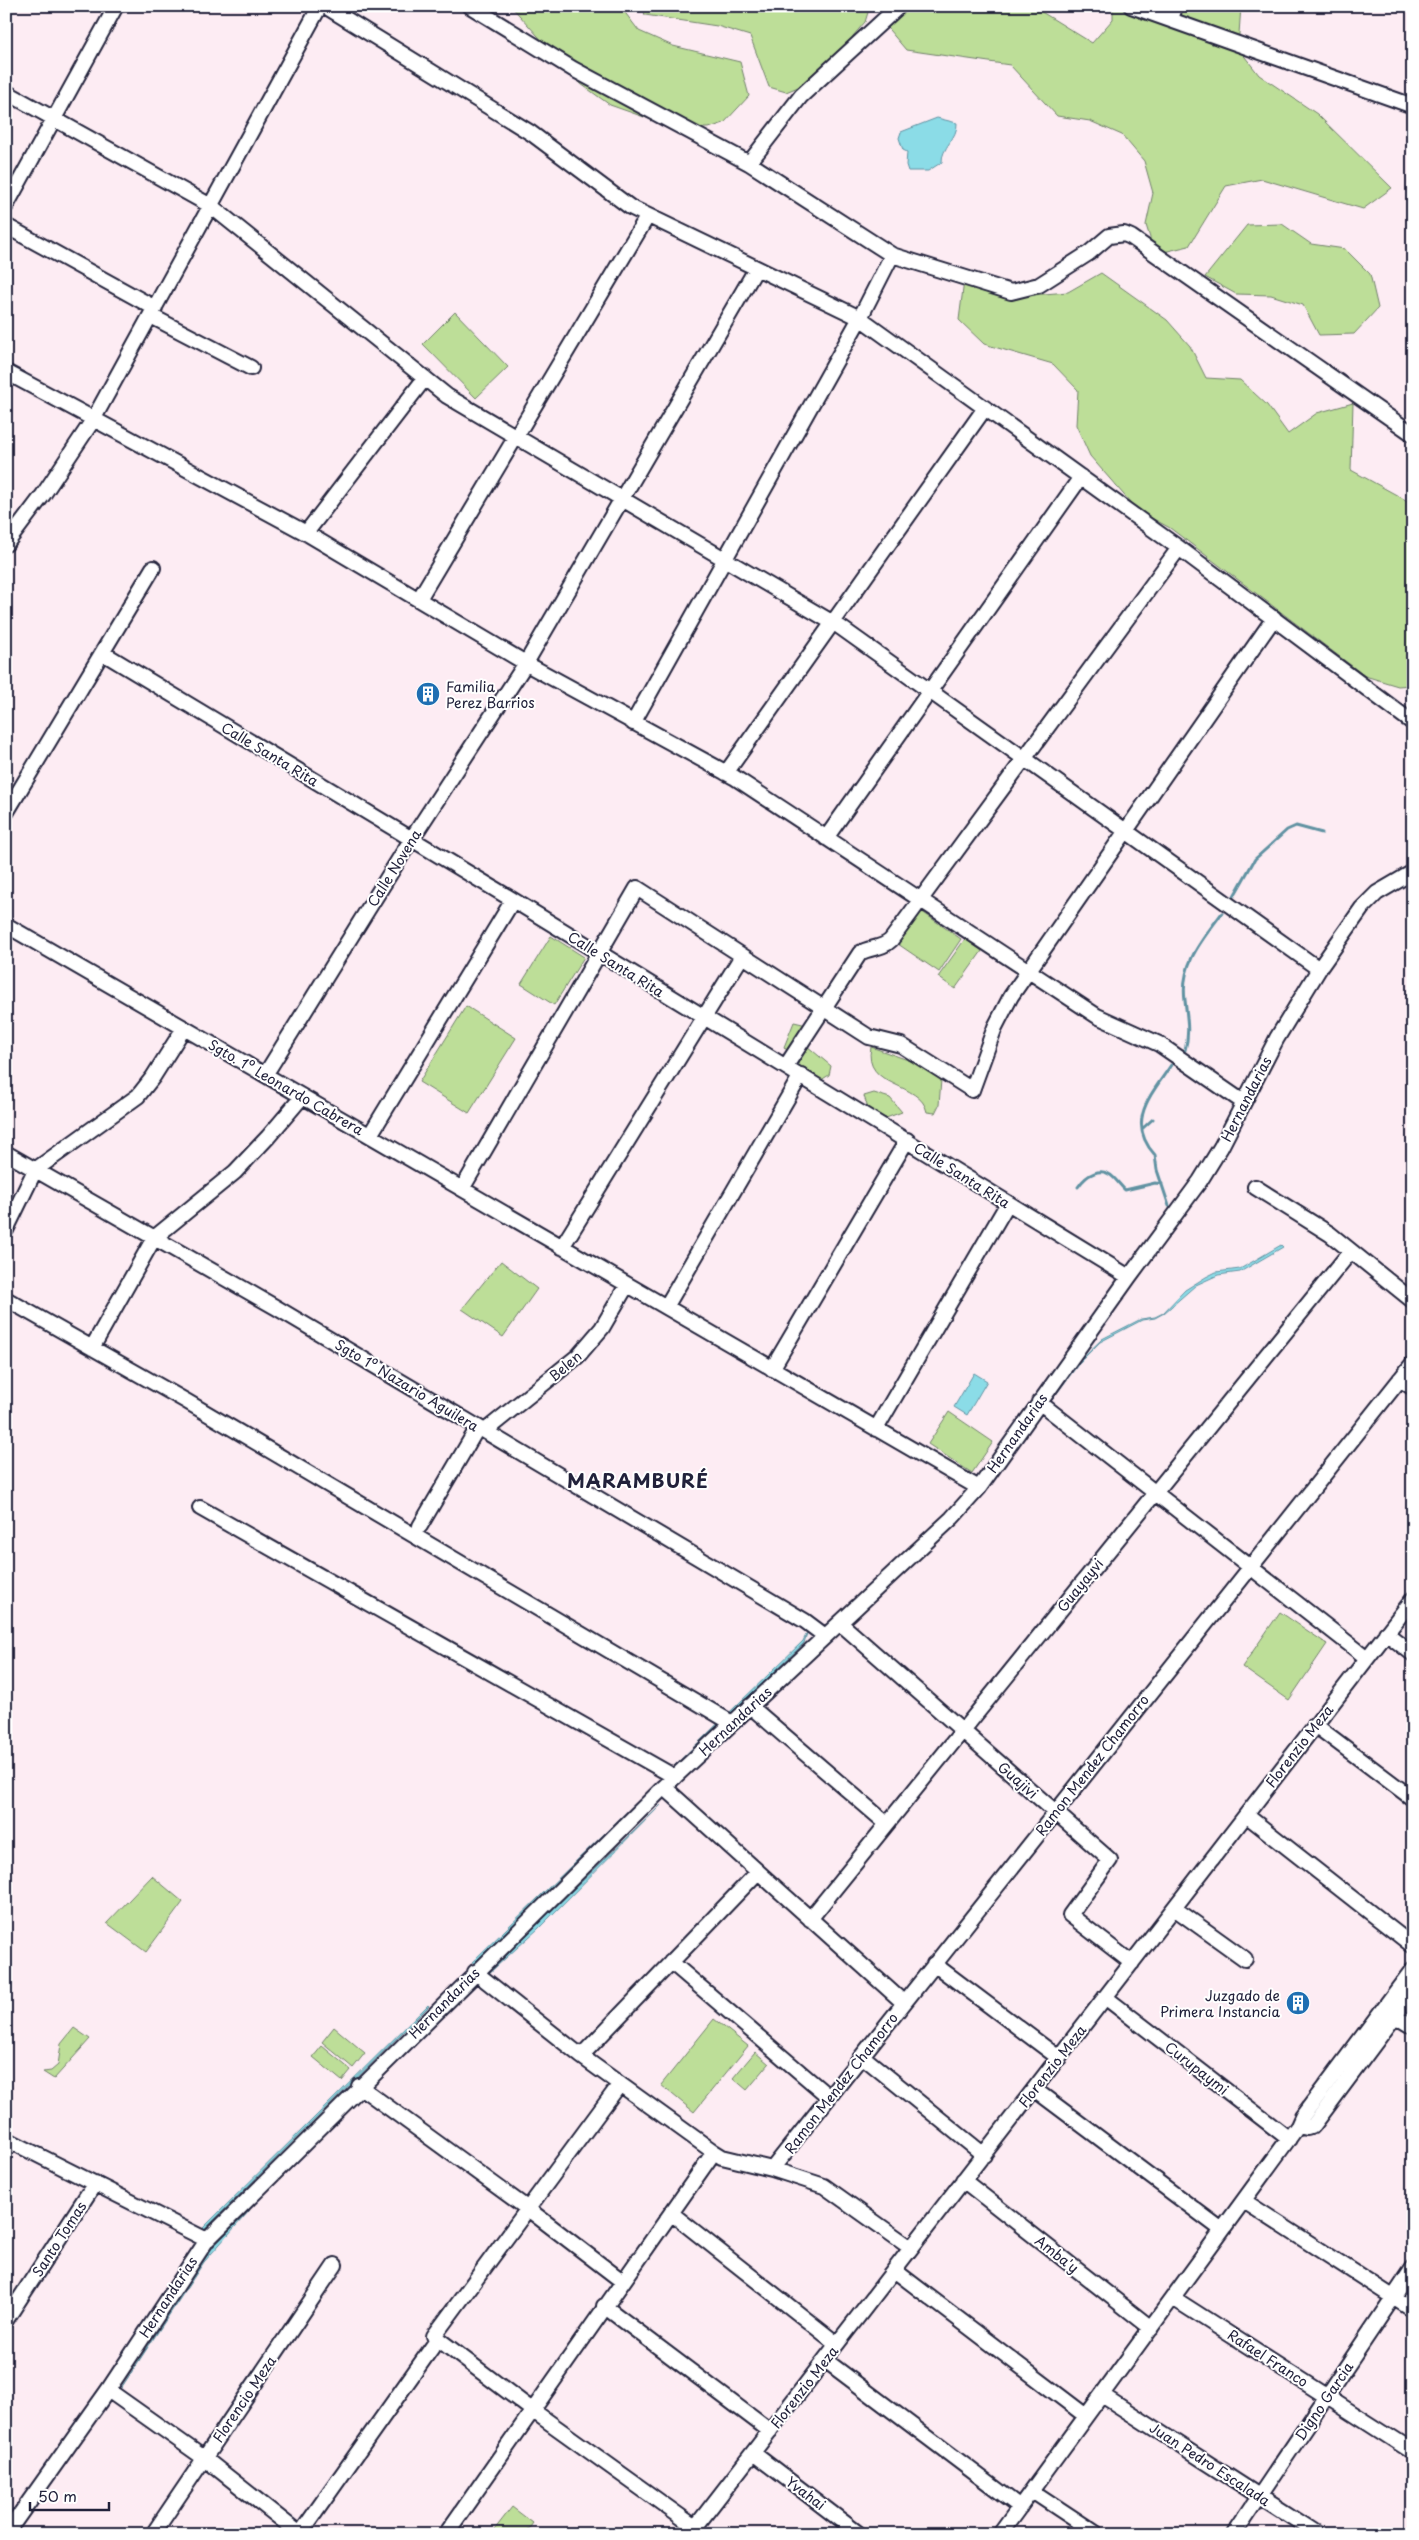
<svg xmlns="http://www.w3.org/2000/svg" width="1419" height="2540" font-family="'Playpen Sans',sans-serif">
	<rect width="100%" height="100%" fill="#fdecf3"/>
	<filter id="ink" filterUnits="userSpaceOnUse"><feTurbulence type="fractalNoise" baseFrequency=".02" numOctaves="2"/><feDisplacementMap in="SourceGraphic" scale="10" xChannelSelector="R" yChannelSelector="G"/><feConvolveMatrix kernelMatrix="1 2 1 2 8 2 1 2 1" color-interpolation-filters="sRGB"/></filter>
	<g filter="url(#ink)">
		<path fill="#bdde98" stroke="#70806a" d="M511,6H620L639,31L673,46L740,62L749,96L724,123L709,128H675L610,105L581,84Z
			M642,6H870L865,22L853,36L850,47L803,85L786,92L769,87L750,36L717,26L645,15Z
			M898,6H1032L1092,43L1113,19V6H1241L1238,48L1259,75L1317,114L1392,188L1363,209L1262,179L1226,186L1189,246L1155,254L1146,225L1153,193L1144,161L1122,135L1090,121L1057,116L1010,65L906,50L884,24Z
			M1282,224L1311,244L1345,249L1370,274L1378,308L1354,334L1319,335L1303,305L1271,295L1236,294L1205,277L1247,225Z
			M1101,273L1167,320L1190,346L1206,378L1240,380L1267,405L1288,434L1317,413L1353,403L1351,470L1413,504V685L1398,686L1365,676L1170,528L1137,510L1090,456L1076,425L1078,390L1053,364L984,344L959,320L964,281L998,283L1032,295L1068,292Z
			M455,312L508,367L476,398L423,344Z
			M921,911L961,939L939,972L898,944Z
			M551,936L584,957L554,1005L521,984Z
			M965,939L982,951L955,989L938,977Z
			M466,1006L516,1038L469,1113L419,1082Z
			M794,1022L807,1025V1046L831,1066L829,1075L818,1082L806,1076L798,1063L784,1047Z
			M871,1047L928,1067L941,1080L939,1105L935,1113L927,1112C921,1081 862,1089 871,1047Z
			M874,1093L890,1098L902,1112L886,1118L870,1115L864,1096Z
			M501,1261L537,1289L503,1337L462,1309Z
			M949,1412L993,1442L972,1473L928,1444Z
			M1280,1612L1327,1644L1289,1700L1242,1667Z
			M152,1876L183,1902L146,1952L107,1923Z
			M714,2019L748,2046L694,2112L661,2085Z
			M334,2027L365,2053L353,2068L322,2042Z
			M74,2028L90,2039L54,2079L43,2072L51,2071L58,2065L61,2044Z
			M322,2046L351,2070L342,2081L313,2057Z
			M755,2052L769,2064L747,2090L733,2078Z
			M512,2507L533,2523L525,2534H491Z"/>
		<path fill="#8bdce7" stroke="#6192a2" d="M937,118L957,123C958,138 941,148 942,162L928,171H908L906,165L907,152L903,150L899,138L901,132Z
			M1281,1245L1283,1247L1240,1272L1218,1275L1196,1285L1164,1313L1155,1318L1142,1320L1100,1342L1080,1362L1052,1400L1078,1362L1102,1339L1141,1319L1155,1317L1163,1313L1185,1290L1206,1277L1216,1272L1240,1269Z
			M974,1373L987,1381L967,1415L954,1407Z
			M807,1633L804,1643L474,1963L472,1962L803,1641Z
			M661,1805L538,1929L487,1975V1973Z
			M428,2005L429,2006L204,2230L203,2228Z
			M250,2210L204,2262L121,2388L203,2261L214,2246Z"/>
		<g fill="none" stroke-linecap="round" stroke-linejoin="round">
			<path stroke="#6192a2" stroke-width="3" d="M1234,896L1255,859L1287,830L1296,826L1322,833
				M1185,1050C1190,1033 1187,1018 1185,1000C1180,964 1202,940 1222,913
				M1143,1128L1153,1119
				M1078,1187C1086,1175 1101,1165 1114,1178C1118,1182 1121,1186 1125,1190L1155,1183L1162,1184
				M1169,1206L1157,1170L1155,1155C1125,1122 1151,1095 1171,1065"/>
			<g stroke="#22223b" stroke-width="18">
				<path id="minor" d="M325,6L531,133L630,207L860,318L1179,548L1413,723
					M470,6L573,69L749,163L892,255L1011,292L1039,285L1089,253L1109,236L1124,234L1131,237L1413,434
					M1131,6L1413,106
					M1171,20L1175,6
					M6,92L211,206L447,396L840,627L1319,969
					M749,163L801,96L899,6
					M6,206L116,6
					M6,226L155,308
					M151,316L251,368
					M6,372L306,533L534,668L734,777L1097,1016L1159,1044L1243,1102
					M306,533L425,378
					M6,544L43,495L93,420L320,6
					M419,599L647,217
					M103,653L513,900L1129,1277
					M633,723L860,318L892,255
					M726,773L985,408
					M6,813L153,568
					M826,838L1081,477
					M6,925L979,1488
					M786,1066L860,953C870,947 882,949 891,940L1179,548
					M265,1075L411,840L526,663L756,269
					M370,1135L513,900
					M6,1153L277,1308L805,1621L825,1636
					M1255,1187L1330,1234L1413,1301
					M462,1189L637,888L869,1037L901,1045L972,1090L995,1027L1011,996L1274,618
					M6,1230L35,1170L138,1096L153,1077L184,1028
					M562,1247L742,956
					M6,1299L186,1401L732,1723
					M666,1307L801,1075
					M92,1348L154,1238L235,1172L268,1137L302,1097
					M772,1369L907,1140
					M1400,1379L1413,1388
					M1039,1402L1367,1658
					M876,1429L1008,1203
					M485,1431L578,1356L602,1328L627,1285
					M200,1508L675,1777
					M420,1526L478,1427
					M840,1623L1110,1860L1070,1915L1132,1963
					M1386,1633L1413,1654
					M750,1706L887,1824
					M1315,1725L1413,1799
					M664,1787L904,2003
					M1246,1815L1413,1946
					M1174,1908L1245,1959
					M810,1919L1351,1251
					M671,1962L829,2097
					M934,1964L1059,2058
					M475,1972L581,2056L714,2152L722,2157L772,2169L824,2186L911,2248
					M1105,1997L1289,2139
					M1395,2016L1413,2027
					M581,2056L758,1872
					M862,2056L984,2155
					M620,2084L434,2336L532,2410L695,2527
					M359,2086L528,2209L622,2281
					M1034,2089L1222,2230
					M1298,2126L1307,2128L1313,2126L1413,1992
					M6,2139L207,2240
					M772,2169L1413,1363
					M963,2180L1151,2328
					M1244,2201L1413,2310
					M671,2213L837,2344
					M894,2270L1086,2416
					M1173,2298L1413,2452
					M604,2306L770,2431
					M6,2320L95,2183
					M825,2360L1020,2507
					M108,2390L204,2458L300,2534
					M1102,2395L1318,2534
					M753,2453L859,2534
					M1032,2491L1097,2534
					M6,2534L108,2390L207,2240L664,1787L952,1518L979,1488L1129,1277L1200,1181L1221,1147L1277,1038L1319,969L1362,908L1377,893L1413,872
					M153,2534L335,2265
					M300,2534L438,2339
					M446,2534L714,2152
					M690,2534L1413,1599
					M1000,2534L1298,2126L1302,2117L1413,1969
					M1234,2534L1413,2268"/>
			</g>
			<use href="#minor" stroke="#fff" stroke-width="14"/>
		</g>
	</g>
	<defs>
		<g id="building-disc" transform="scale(1.25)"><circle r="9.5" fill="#1f6fb2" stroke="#fff"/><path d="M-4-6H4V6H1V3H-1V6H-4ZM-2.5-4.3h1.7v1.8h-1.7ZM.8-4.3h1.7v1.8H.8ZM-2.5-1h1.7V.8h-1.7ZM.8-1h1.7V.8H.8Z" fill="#fff"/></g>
	</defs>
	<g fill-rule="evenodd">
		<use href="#building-disc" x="428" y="694"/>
		<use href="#building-disc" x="1298" y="2003"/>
	</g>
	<g text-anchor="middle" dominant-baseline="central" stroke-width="4" stroke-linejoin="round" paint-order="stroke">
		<g font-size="14" fill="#22223b" stroke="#fff" text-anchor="start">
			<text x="446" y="686">Familia<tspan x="446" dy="16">Perez Barrios</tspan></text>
			<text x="1280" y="1995" text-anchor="end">Juzgado de<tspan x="1280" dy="16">Primera Instancia</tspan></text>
		</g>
		<g font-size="14" fill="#22223b" stroke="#fff">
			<text transform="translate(270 754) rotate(31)">Calle Santa Rita</text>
			<text transform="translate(394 868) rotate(-58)">Calle Novena</text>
			<text transform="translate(616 964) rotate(32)">Calle Santa Rita</text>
			<text transform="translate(286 1087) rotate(30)">Sgto. 1º Leonardo Cabrera</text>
			<text transform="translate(1246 1099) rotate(-63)">Hernandarias</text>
			<text transform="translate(962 1175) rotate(32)">Calle Santa Rita</text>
			<text transform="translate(565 1366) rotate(-41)">Belen</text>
			<text transform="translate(407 1385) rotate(31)">Sgto 1º Nazario Aguilera</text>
			<text transform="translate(1017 1433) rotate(-55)">Hernandarias</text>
			<text transform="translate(1080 1585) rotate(-51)">Guayayvi</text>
			<text transform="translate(735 1721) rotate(-43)">Hernandarias</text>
			<text transform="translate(1299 1746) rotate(-52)">Florenzio Meza</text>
			<text transform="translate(1092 1765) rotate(-52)">Ramon Mendez Chamorro</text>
			<text transform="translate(1018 1780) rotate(41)">Guajivi</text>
			<text transform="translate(444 2003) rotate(-45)">Hernandarias</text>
			<text transform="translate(1052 2066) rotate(-52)">Florenzio Meza</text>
			<text transform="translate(1197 2068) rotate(38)">Curupaymi</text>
			<text transform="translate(841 2083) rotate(-52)">Ramon Mendez Chamorro</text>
			<text transform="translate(59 2239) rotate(-57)">Santo Tomas</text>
			<text transform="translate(1057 2254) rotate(38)">Amba'y</text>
			<text transform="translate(168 2297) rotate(-57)">Hernandarias</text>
			<text transform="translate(1268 2358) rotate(33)">Rafael Franco</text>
			<text transform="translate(804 2387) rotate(-52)">Florenzio Meza</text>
			<text transform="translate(244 2399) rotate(-56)">Florencio Meza</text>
			<text transform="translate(1324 2401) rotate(-56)">Digno Garcia</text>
			<text transform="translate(1210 2464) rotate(33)">Juan Pedro Escalada</text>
			<text transform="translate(806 2493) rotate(37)">Yvahai</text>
		</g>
		<g font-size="19" font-weight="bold" letter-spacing="1" fill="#22223b" stroke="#fff">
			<text x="638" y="1480">MARAMBURÉ</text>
		</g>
	</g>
	<rect width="1419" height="2540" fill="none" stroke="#fff" stroke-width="25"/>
	<rect x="12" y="12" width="1394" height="2515" fill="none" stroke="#22223b" stroke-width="2" filter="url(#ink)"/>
	<path d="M30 2502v8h79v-8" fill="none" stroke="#22223b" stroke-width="2.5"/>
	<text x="38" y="2502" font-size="15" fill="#22223b" stroke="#ffffff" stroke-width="4" paint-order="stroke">50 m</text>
</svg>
